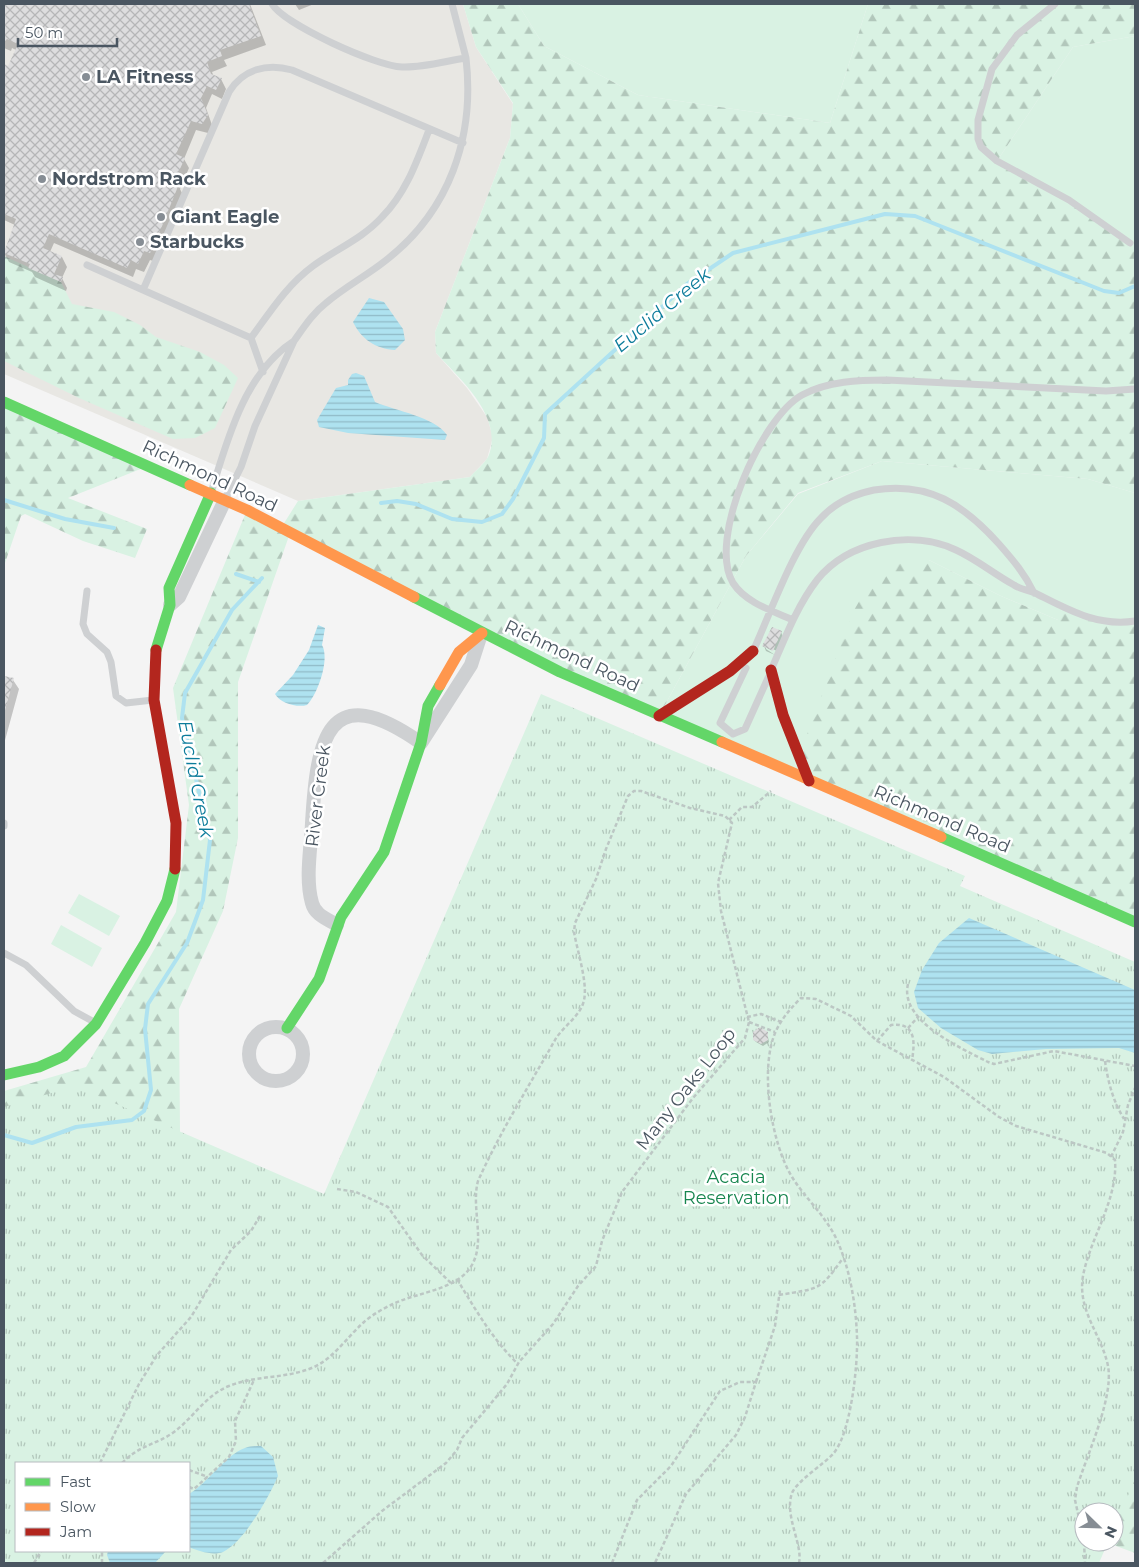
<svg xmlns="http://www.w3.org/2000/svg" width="1139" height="1567" font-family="Montserrat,sans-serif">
	<defs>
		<pattern id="forest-firs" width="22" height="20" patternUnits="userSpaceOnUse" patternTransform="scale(1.25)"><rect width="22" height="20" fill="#d9f2e3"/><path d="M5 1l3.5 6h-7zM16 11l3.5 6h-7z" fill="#b2c7bb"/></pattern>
		<pattern id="park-tufts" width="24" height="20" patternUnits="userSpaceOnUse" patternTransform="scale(1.25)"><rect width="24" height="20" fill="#d9f2e3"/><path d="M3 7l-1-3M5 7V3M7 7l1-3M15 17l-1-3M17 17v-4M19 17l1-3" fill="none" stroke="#b2c7bb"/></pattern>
		<pattern id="water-rules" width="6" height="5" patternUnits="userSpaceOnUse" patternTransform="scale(1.25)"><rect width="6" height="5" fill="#aee2f0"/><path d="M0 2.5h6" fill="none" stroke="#90bac6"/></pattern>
		<pattern id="building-cross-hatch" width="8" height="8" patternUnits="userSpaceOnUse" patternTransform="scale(1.25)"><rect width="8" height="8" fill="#ddddde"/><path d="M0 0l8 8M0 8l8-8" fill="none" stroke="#b5b6b7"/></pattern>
	</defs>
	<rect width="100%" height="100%" fill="#f4f4f4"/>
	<path fill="#e8e7e3" d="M4,4H463L476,47L513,104L510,138L435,332L436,353L467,388L487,417L493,437L487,459L470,477L298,501L4,374Z"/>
	<path fill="#d9f2e3" d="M518,4H868L830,123L638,95L544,46Z
		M1135,36V239L1130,243L997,161L1073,47Z
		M882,461L1088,479L1135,493V621L1058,620L1001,596L929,560L799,755L792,774L659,716L746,556L798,494Z
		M79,894L120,916L109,936L68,913Z
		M61,925L102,948L92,967L51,944Z"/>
	<path fill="url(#forest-firs)" d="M463,4H518L544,46L638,95L830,123L868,4H1135V36L1073,47L997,161L1038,183L1130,242L1135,239V493L1088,479L882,461L798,493L746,556L659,716L290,533L238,682V838L223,911L179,1009L180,1131L177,1205L4,1369V1091L86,1067L176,912L189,805L173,688L247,510L281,528L298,501L470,477C475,471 484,464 488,457C505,418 460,379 436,353L435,332L510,138L513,103L476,47Z
		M4,256L61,282L72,304L114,312L140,325L156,337L200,352L224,365L238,378L215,428L195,438L173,439L79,398L4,361Z
		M4,402L148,466L68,498L147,529L135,558L83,541L25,514L21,516L4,566Z
		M929,560L1001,596L1058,620L1063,609L1081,616L1135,621V922L792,774L854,610L875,574L897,561Z
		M1135,1443V1553L1108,1543L1114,1542V1521Z"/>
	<path fill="url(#park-tufts)" fill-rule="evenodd" d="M541,694L965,876L960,886L1135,962V1479L1114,1529V1512H1084V1542H1108L1099,1563H4V1107L75,1086L324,1194ZM16,1463H189V1551H16Z"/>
	<path fill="url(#water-rules)" d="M369,298L384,302L403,329L405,340L395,350C376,349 361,339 353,322Z
		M356,373L364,376L375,402C396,411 435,417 447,435L445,440L348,433L319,427L317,420L336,388L348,385V380L352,374Z
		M318,625L325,628L322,645C330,659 318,694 307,705C297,708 280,703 275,694L293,675L309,650Z
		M969,918L1135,990V1053L1119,1048L1046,1049L992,1054L978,1050L941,1028L918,1008L914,992L922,970L939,943Z
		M261,1446L273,1457L278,1476C269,1497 244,1542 223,1552C213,1556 198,1551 189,1547V1494C208,1483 225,1455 245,1448C250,1446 256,1446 261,1446Z
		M108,1551H166L155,1563H110L107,1555Z"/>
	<path fill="#0003" d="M4,4H250L266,45L224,60L227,66L212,72L214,77L221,79L226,89L222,99L212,94L206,108L212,125L208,133L196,130L184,159L189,168L180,189L183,195L156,262L150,260L144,272L136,269L133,277L54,243L50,252L62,257L67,267L62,278L67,288L66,291L35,277L32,272L9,262L4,253L15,225L4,220V66L9,67L16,50L12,48L11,51L4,48Z
		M295,4H314L299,10Z
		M781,632L783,637L777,651L766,646V649L775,655L766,651L764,646Z
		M4,677L13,680L19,689L4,744Z
		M767,1032L769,1042L763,1046L756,1042L754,1040Z"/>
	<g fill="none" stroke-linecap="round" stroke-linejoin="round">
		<path stroke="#aee2f0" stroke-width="4" d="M4,500L65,519L114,528
			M381,503L397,501L416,504L452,519L482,522L502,514L513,499L544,438L545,414L687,284L733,253L885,214L915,216L1104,291L1119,293L1135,286
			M236,574L259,582
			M4,1135L32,1143L76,1127L132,1120L144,1111L151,1090L145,1029L148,1004L187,943L203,900L210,840L182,718L185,693L232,610L262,578"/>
	</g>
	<path fill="url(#building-cross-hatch)" d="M4,4H249L261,36L220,50L222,56L207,62L211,74L222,78L216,90L207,86L201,98L208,115L202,124L191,121L176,154L185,158L174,182L179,184L154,246L150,253L144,251L138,264L131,260L127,268L49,234L43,248L62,256L54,274L63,277L61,282L28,268L30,264L4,253L16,219L4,214V64L8,66L18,44L7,39L4,42Z
		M772,627L782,631L773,651L762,646Z
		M4,676L14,678L4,714Z
		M760,1027L768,1032V1040L761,1044L753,1040V1032Z"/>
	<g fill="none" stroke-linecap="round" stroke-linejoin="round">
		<path stroke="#bcc7c4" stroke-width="2.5" stroke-dasharray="4 2.5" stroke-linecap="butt" d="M729,820L742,807H752L771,791
			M908,984C899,1021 961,1048 988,1062L994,1064L1054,1051L1135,1066
			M747,1017L761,1014L781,1022
			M749,1022L775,1032
			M908,1028L919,1016
			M877,1041L891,1025C916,1022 915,1042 912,1060
			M1105,1061C1108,1082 1113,1101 1124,1119
			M1111,1157L1123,1132L1128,1105L1135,1088
			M337,1189L356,1192L388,1207L422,1255L451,1283
			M457,1279C475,1309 493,1340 518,1364
			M779,1295C819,1288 819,1292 843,1258
			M756,1382L775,1326L780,1290
			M100,1463L139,1384L157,1355L191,1317L231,1250L251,1231L260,1216
			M122,1463C141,1444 156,1445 174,1432C193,1418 206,1395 229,1386C256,1375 287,1379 314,1367C334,1358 348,1336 364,1322C372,1315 384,1308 393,1304C417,1292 460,1290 473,1263C485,1239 471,1207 478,1181C500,1132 529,1086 555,1040C563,1026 581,1016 584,1000C588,983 577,950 574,932L575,923L596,879L606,849L628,796L634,791H641L690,808L725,816L732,823L718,883L721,911L749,1022
			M189,1470L208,1477
			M189,1487L194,1489L229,1457L236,1441L235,1421L254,1380
			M1084,1542L1085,1563
			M34,1563L41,1551
			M102,1563V1551
			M323,1563L382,1511L446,1463L457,1450L462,1438L507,1384L519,1362L553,1324L578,1286L596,1266L602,1241L622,1192L693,1098L745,1038L749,1022
			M612,1563L637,1500L671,1466L720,1391L740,1382H756L745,1417L736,1435L686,1494L655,1563
			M799,1563C803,1544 784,1516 792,1493C797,1481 824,1464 833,1454C851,1434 858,1364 857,1337C856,1305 850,1268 836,1238C824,1214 805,1198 792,1177C771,1143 759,1067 776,1031C782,1018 791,1008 801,998L816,999L851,1016L877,1041L944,1077L999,1117L1016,1126L1107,1153L1115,1160C1118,1200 1090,1238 1083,1276C1077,1311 1102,1335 1108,1366C1114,1397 1087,1455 1077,1487L1075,1500L1084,1541"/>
		<path stroke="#ced0d2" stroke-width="7" d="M272,4C285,25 376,66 402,67C422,68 446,61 466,58L452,4
			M1055,4L1017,35L992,69L978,120V139L981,147L997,161L1069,200L1130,243
			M429,130C417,161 406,193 382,217C362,239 336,249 313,266C287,285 270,312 251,338L143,290L229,92C243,69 267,63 292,70L463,143
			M87,265L143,290
			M251,338L263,372
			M294,341C304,327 313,313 326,303C345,287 366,276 385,261C450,211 475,137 466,58
			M211,493C227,440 245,372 294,341L255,426L241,467L225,499
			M87,591L83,624L87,634L107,652L111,662L116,696L126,703L153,700
			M793,620C773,611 746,603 733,583C707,540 761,418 802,395C828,381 859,380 887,380L1106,391L1135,389
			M754,649C771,612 794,545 821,518C835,503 854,494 874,490C929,481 964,505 999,544C1013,560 1025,574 1034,593
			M746,668L720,723L733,734L745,729L768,678
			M772,668C785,638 797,606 817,580C848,541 911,529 956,550C976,559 994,574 1014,585C1020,589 1028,590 1035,593C1067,609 1097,627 1135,621
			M4,823V826
			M4,953L26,965L74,1011L94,1022"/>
		<path stroke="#ced0d2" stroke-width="14" d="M170,605L179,597L225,500
			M337,925C327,919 315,915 312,903C305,878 311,848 312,823C317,739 327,677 421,743L471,665L481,634
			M249 1054a27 27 0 1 1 54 0a27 27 0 1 1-54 0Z"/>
		<path stroke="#63d668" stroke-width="11" d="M4,402L190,485
			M414,597L560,672L722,742
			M156,650L170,605L169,588L211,493
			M941,837L1135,922
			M287,1028L319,979L341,917L384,852L421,743L428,706L440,685
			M4,1075L39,1067L64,1056L96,1024L145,943L167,901L175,869"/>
		<path stroke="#ff974d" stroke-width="11" d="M190,485L247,510L414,597
			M440,685L459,652L482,633
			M722,742L941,837"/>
		<path stroke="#b3261e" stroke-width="11" d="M156,650L154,700L176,823L175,869
			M771,670L783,715L809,781
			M659,716L730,671L753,651"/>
	</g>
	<g fill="#868d94" stroke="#fff" stroke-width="2">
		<circle cx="86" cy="77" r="5"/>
		<circle cx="42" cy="179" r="5"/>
		<circle cx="161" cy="217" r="5"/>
		<circle cx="140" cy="242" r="5"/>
	</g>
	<g text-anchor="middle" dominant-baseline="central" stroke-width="5" stroke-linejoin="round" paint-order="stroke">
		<g font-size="18" font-weight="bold" fill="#4a5661" stroke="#fff" text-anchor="start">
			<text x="96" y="77">LA Fitness</text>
			<text x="52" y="179">Nordstrom Rack</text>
			<text x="171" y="217">Giant Eagle</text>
			<text x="150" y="242">Starbucks</text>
		</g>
		<g font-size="18" fill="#4a5661" stroke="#fff">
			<text transform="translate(210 476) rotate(25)">Richmond Road</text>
			<text transform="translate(572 656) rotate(25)">Richmond Road</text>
			<text transform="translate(318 796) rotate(-83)">River Creek</text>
			<text transform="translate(942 819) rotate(23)">Richmond Road</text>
			<text transform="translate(686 1089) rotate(-52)">Many Oaks Loop</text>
		</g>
		<g font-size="18" fill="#17864f" stroke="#fff">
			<text x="736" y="1177">Acacia<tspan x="736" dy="21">Reservation</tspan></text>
		</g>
		<g font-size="19" font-style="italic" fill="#0c7c9b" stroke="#fff">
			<text transform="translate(662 310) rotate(-40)">Euclid Creek</text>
			<text transform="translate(196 779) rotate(79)">Euclid Creek</text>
		</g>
	</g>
	<rect width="1139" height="1567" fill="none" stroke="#4a5661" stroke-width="10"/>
	<rect x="15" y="1462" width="175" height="90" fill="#ffffff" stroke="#b7bbc0"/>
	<rect x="25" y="1478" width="25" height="8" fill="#63d668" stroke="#b7bbc0"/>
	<text x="60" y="1487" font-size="15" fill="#4a5661">Fast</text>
	<rect x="25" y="1503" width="25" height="8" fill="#ff974d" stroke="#b7bbc0"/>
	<text x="60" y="1512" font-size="15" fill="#4a5661">Slow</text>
	<rect x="25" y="1528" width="25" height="8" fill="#b3261e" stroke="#b7bbc0"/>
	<text x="60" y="1537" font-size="15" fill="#4a5661">Jam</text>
	<g transform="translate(1099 1527) rotate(113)"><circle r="24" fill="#ffffff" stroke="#b7bbc0"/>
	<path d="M0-4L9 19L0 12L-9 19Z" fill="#868d94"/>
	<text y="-8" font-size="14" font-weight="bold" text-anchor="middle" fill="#4a5661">N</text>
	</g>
	<path d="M18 38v8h99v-8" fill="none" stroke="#4a5661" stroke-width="2.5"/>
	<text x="25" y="38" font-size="15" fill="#4a5661" stroke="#ffffff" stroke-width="4" paint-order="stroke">50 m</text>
</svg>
